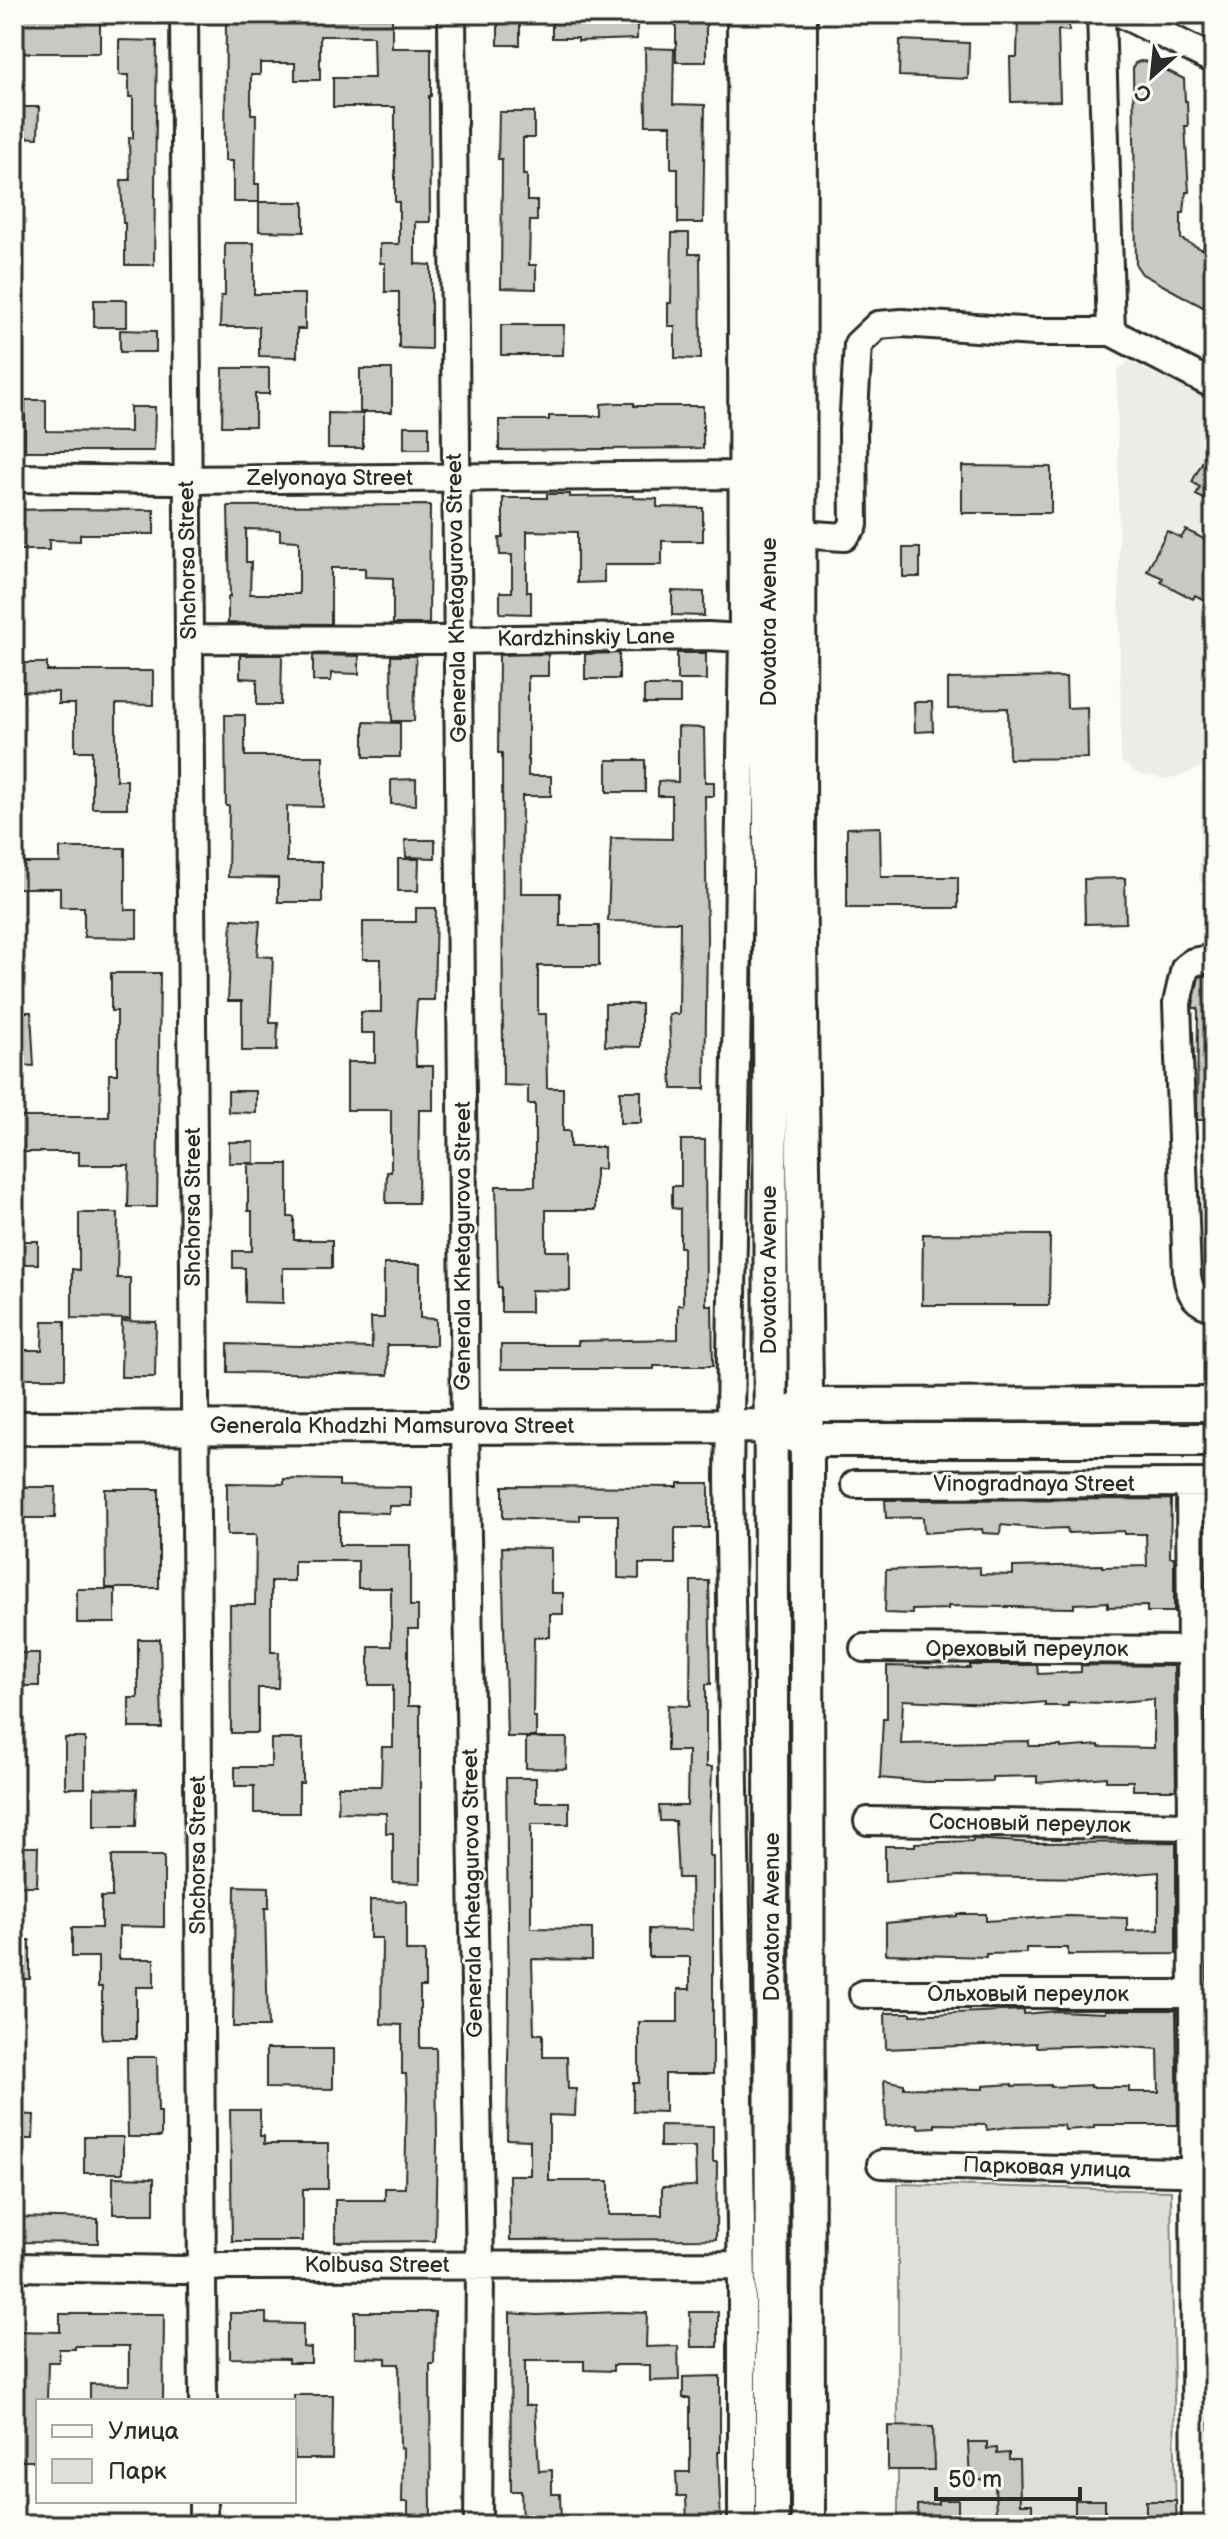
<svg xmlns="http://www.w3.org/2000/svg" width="1228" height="2539" font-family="'Balsamiq Sans',sans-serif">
	<rect width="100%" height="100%" fill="#fdfcf7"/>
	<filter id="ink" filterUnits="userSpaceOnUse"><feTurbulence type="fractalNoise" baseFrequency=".0125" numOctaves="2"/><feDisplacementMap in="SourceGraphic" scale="16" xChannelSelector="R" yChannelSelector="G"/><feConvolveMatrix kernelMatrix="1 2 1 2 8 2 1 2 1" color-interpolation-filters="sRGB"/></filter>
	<g filter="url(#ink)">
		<path fill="#edece8" d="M1129,361L1214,402V760L1189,773L1166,779L1138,774L1121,761L1117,371Z
			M1214,776V882H1199L1201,783Z"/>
		<path fill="#dfdeda" stroke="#858482" stroke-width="2" d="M898,2184L1171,2191L1176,2525H898Z"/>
		<path fill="#c9c8c4" stroke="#2b2b2b" stroke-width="2" fill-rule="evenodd" d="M1018,14H1069V31L1058,30L1060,101L1011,102L1010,57H1017Z
			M614,15L637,16V39L578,41V38H552V17L614,18Z
			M498,16H520V45H498Z
			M14,17H100V53H14Z
			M226,17L392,18V48H431V96H429L430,222H415V264L431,265V349L399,348V292H385V263H380V244H399V202H395V107H333V78H374L373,36H320V80H295V63H260V75H251V114H256L255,184H259V202H233V161H225Z
			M676,18H706V62H676Z
			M119,40L157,41L154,265H125V223H123L121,180H130L129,138H133V97H129V75H119Z
			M900,40L969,43L968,79L899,76Z
			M645,48L674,49L673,104L705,105L703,223H678V168H671V125H646Z
			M1140,61L1150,62L1184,79L1185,101H1187L1188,126H1185L1189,192H1186L1184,213H1181V239L1203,250L1214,228V313L1142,274L1136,265L1133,69L1135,63Z
			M14,107H39L38,138L14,137Z
			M499,112H534V138H523V175H527V201H537V221H530L529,265H536V289L501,288L502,159H498Z
			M259,202H304V232L259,231Z
			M672,233H689V254H700L701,359L675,358V326H668V303H671Z
			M225,243H254V294H305V329H297V357L259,356V327H220L221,296H225Z
			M94,300H127V327H94Z
			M501,325H564L563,355H501Z
			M120,330L156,331V352H120Z
			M223,368H269V394H255V426H222Z
			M360,369H392V412H360Z
			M25,400H46V431L130,432V407H155L154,451H25Z
			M614,403H634V406H703V448L499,450V420H549V416H601V404Z
			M328,413L363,414V448H328Z
			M404,426H429V449H404Z
			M1214,439V504L1196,495L1200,487L1192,482Z
			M962,466L1051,467V513H962Z
			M547,494H570V497L634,496V498L657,499V507L703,508V541H662V565H604V582L577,583V532L527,531V592H531V614L500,613V592H512V555H500L499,538H503V498H547Z
			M430,505L429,624H393V578L365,577V568H331V624L228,623V597H230L228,506ZM246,529L280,530V540L299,541V594H250L251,562H246Z
			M58,509L154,510V534H80V541L49,540V550H14V510Z
			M1186,530L1214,544V605L1195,595L1193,599L1161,582L1163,578L1147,571L1167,531L1181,538Z
			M903,548H920V577H903Z
			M672,591L704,592V616L672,615Z
			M619,653V679H585V654Z
			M677,653H706V680H677Z
			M548,654V676H528V776H551V796H522L521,893H560V926H599V966H538V1014H546L547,1088H563V1131H570V1147H604V1169H595V1210H546V1251H570V1291L531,1290V1312H501V1287H498L496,1186H535V1104H528V1086L503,1085L502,753H498L499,655Z
			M240,655H282L281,705H257V679L240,678Z
			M313,655L359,656V674L331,673V681H313Z
			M391,656H416L414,721H392Z
			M14,663H47V671H153V705L116,704V780H127V808H92V751H75V704H58V692L14,691Z
			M1066,677L1067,708L1087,707L1088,758L1009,759L1008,708L948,709V679Z
			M644,686H680V704H644Z
			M914,702H932L933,731L915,732Z
			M225,715H245V756H323V807L287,806V862H322V902H278V878L228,877L229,806H226Z
			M364,722L400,723V757H364Z
			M678,727L704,728L705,782H714V796H705L707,937L705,1089H672L669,1014H679L680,922L608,921L611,838L672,839V796H658V781L678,782Z
			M607,760H645V792H607Z
			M416,779V805L391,804V780Z
			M880,827L881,877H958V908H847V828Z
			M405,840H435V858L406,857Z
			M60,848H125V910H137V938L84,937V907H60V888H14V863H60Z
			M398,859H419L418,891H398Z
			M1125,878L1126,923L1085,924L1084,879Z
			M416,908H436L434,1000H417L415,1033L416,1066H433V1110H419L418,1203H386L387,1172H391V1110H347V1062H375V1033H361V1012H381V959H363V922H416Z
			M232,919L260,921L257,956L273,957L270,1023H278L277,1051H242V1001H228Z
			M111,973H160L157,1207H128L129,1165H79V1152H15V1117H109V1074H117V1011H111Z
			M1214,974V1120H1197L1198,1008H1193V1005L1199,977Z
			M605,1004H641V1047L605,1046Z
			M14,1012H31L34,1066L14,1065Z
			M228,1091H256V1113L228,1112Z
			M620,1091H641V1123H620Z
			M681,1140H705L706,1305H712L713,1366H654V1369H501V1345H578V1341L678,1339V1305H683V1247H680V1209L672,1208V1186H681Z
			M229,1142H254V1163H229Z
			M248,1164H288V1217H294V1240H332V1268H283V1303L245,1302V1268H233V1251H252V1211H248Z
			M79,1213H118L117,1278H130V1319L72,1318V1269L79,1270Z
			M923,1234L1050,1235L1049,1305H922Z
			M14,1241H38V1264H14Z
			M384,1264H420V1318L436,1319V1345H387L388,1375L228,1372V1344L372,1348L371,1318H384Z
			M43,1321H65V1378H14V1350H42Z
			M122,1321L156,1322L155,1377H121Z
			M284,1479L339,1480V1486L411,1487V1506H389V1513L339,1512V1545H410V1606H418V1629H408V1706H420V1883L393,1882V1833H386V1813L338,1812V1786H381L382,1747H393V1685H369V1646H391V1588H358V1561H294V1581H271V1652H279L278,1688H258V1733H231L230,1605H255L256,1535H227V1483L284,1484Z
			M678,1483H709V1528H675V1564H639V1579L618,1578V1515H580V1521L503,1518V1486L678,1487Z
			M14,1487H56L55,1518H14Z
			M105,1489H159V1588H106Z
			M1171,1499L1170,1557H1174V1612H1147V1606L1108,1607V1602L1074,1604V1608L948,1606V1609L912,1610V1614L885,1613L886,1570L980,1567V1574L1013,1575V1567L1102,1565V1567L1147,1566L1146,1534H1124V1531L1068,1533L1067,1528L1042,1529L1001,1525L1000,1534L983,1533L982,1529L924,1533L923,1517L886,1518L885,1500Z
			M502,1547L551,1548V1593H563V1614H550V1637H534L533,1717H536V1737H507Z
			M691,1581H709L711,1684H706V1767H712L710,1821V1857H713V2074H665V2112L633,2111V2083H639V2022H678V1989H690V1957H649V1929L692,1930L691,1878H678L675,1821H660L659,1806H687L688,1751H667V1730L668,1705L690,1706Z
			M77,1589H115V1623H77Z
			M138,1639H160L162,1728H129V1698H138Z
			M14,1653H39V1686H14Z
			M970,1665H1037L1038,1674L1081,1672V1665L1174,1666L1176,1790H1133V1781H1106V1777L1037,1783V1776L992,1777V1781L962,1782H925L880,1778L883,1719H887V1666L970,1668ZM1154,1699V1748L1099,1747V1745L1061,1748V1746H1029V1741L901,1744L903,1700L1012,1705L1045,1702V1706H1068V1702L1106,1703Z
			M65,1738H85V1788H65Z
			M526,1738H567L566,1769L526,1768Z
			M271,1739H303V1783H299V1813H254V1786H235V1767H271Z
			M506,1778H536V1802H569V1824H531V1928L592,1929V1960L532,1959L534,2034H543V2057H567L568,2089H576L575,2116L549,2115V2181H609V2215H662V2187L696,2186L695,2147H660V2125L713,2126V2162H717L716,2239L510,2240L509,2175H530V2140L507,2139L509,1992Z
			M94,1788L137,1789L136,1826H94Z
			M973,1839L1036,1843L1176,1842V1954L1068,1955V1948H1026V1953L986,1954V1957L886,1954V1923L957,1916V1914H986V1921L1067,1916L1127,1918V1931L1159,1930V1872L1091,1878L959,1876L885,1882V1846H915V1843L973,1841Z
			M14,1847H38L37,1886H14Z
			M112,1856H164V1927L119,1926V1959H154V1987H136V2039H102V1987H98V1957H72V1928H101V1897H112Z
			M235,1886L269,1887V1908H265L268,2027H233Z
			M370,1900L406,1901V1951H425V1987H420V2048H436L437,2141L435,2241L335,2242V2200H385V2188H405L407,2095L406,2074H402V2025L381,2024L382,1938H370Z
			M14,1940H30V1979H14Z
			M1024,2010V2014L1057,2011L1105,2013V2010H1176L1178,2125H1094V2128L1065,2130L1064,2125L1015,2126L987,2130L986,2125L935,2124V2127L918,2128V2124L886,2126L884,2080L904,2084V2088L983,2089V2086L1012,2084V2086L1051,2085V2087L1091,2085V2087H1129V2092H1159L1158,2049L1103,2045L1036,2047V2043L886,2049L885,2013H911V2015Z
			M266,2049H333V2089L266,2088Z
			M127,2057H157L158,2112H161V2137H128Z
			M230,2110H260V2136H264V2144H328V2189H303V2241H232Z
			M14,2114L34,2115L33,2139H14Z
			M84,2137H123V2173H84Z
			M113,2177L154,2178V2214H113Z
			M14,2217L98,2219V2243L14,2242Z
			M355,2312H435L434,2364H430L431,2525H408V2502H402L403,2448H400L399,2364H386V2358L355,2357Z
			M621,2312L647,2313L646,2347L678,2346L679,2380L650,2381V2365H613V2371L584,2370V2361H525V2405H535L539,2471L552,2470V2494H560L561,2525H522L521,2491H511L510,2313L537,2315Z
			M690,2312H718V2347H691Z
			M230,2313H266V2323L303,2324V2347L311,2348V2363H288V2359L230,2358Z
			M60,2314H164L163,2401H90V2384L129,2385V2346H75V2349H59V2362H48L47,2401H38V2461H14V2331L60,2332Z
			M720,2376V2452H718L721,2525H687L686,2496H677L676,2472H690V2398H683V2377Z
			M294,2395H333L332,2459H294Z
			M888,2426L933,2427L934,2470H888Z
			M968,2442H987V2449L997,2448V2454L1009,2453V2460H1019L1020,2504H1032V2525H1001V2519H996L995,2480H970Z
			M938,2500H958V2525H918L917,2505L938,2504Z
			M1075,2500H1105V2525H1075Z
			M1146,2501H1176L1177,2525H1146Z"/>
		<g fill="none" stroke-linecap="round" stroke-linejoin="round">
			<g stroke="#2b2b2b" stroke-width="32">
				<path id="minor" d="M184,14L203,2401
					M452,14L465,1426L480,2265L478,2525
					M741,14L743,638L729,1476L742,2287V2525
					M1101,14L1111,332
					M1122,14L1214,60
					M14,478L170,480L742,475
					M799,534L844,537L854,525L853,429L858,344L878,325L902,323L1035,332H1111L1214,385
					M189,639L447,640L708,636L743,638
					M1214,958L1193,962L1185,968L1177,1003L1187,1275C1189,1292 1196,1304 1214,1307
					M1190,1483L1196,2525
					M855,1484L1214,1483
					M864,1648L1191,1650
					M868,1821L1192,1826
					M863,1994H1193
					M881,2164L1214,2173
					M14,2267L183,2270L222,2266L740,2265
					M203,2501V2525"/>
			</g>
			<g stroke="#2b2b2b" stroke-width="38">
				<path id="major" d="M769,14L772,2525
					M800,14L799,864L807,1464L808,2525
					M786,1416L805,1405L1214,1404
					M14,1428L769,1426L805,1440H1214"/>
			</g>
			<use href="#minor" stroke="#fdfcf7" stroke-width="26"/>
			<use href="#major" stroke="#fdfcf7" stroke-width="32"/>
		</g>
	</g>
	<g text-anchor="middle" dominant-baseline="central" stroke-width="6" stroke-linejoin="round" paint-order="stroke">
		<g font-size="22" fill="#2b2b2b" stroke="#fdfcf7">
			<text x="330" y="478">Zelyonaya Street</text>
			<text transform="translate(188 560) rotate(-91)">Shchorsa Street</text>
			<text transform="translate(457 598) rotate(-91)">Generala Khetagurova Street</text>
			<text transform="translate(769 622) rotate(-90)">Dovatora Avenue</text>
			<text transform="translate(586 638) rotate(-1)">Kardzhinskiy Lane</text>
			<text transform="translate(193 1207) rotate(-90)">Shchorsa Street</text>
			<text transform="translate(463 1246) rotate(-90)">Generala Khetagurova Street</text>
			<text transform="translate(769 1270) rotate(-90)">Dovatora Avenue</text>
			<text x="392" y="1426">Generala Khadzhi Mamsurova Street</text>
			<text x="1034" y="1484">Vinogradnaya Street</text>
			<text x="1027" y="1649">Ореховый переулок</text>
			<text transform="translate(1030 1824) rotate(1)">Сосновый переулок</text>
			<text transform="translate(198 1855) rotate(-90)">Shchorsa Street</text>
			<text transform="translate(473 1893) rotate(-91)">Generala Khetagurova Street</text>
			<text transform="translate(772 1917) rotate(-90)">Dovatora Avenue</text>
			<text x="1028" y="1994">Ольховый переулок</text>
			<text transform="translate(1047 2168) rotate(2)">Парковая улица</text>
			<text x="377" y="2265">Kolbusa Street</text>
		</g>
	</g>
	<rect width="1228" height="2539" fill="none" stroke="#fdfcf7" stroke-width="48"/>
	<rect x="24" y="24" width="1180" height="2491" fill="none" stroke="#2b2b2b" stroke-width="3" filter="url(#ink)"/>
	<rect x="36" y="2399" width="260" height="104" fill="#fdfcf7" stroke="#a9a8a5" stroke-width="2"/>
	<rect x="52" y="2425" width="40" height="12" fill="#fdfcf7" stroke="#a9a8a5" stroke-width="2"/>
	<text x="108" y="2439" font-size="24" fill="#2b2b2b">Улица</text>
	<rect x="52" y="2459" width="40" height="24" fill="#dfdeda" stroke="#a9a8a5" stroke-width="2"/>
	<text x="108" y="2479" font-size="24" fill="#2b2b2b">Парк</text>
	<g transform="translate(1152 76) rotate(207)" stroke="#fdfcf7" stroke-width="6" paint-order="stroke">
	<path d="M0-6L14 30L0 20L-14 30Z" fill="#2b2b2b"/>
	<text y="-12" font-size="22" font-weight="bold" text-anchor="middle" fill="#2b2b2b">С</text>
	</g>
	<path d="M936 2487v12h144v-12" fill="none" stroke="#2b2b2b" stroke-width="4"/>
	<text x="948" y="2487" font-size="24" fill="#2b2b2b" stroke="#fdfcf7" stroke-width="6" paint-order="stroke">50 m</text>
</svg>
